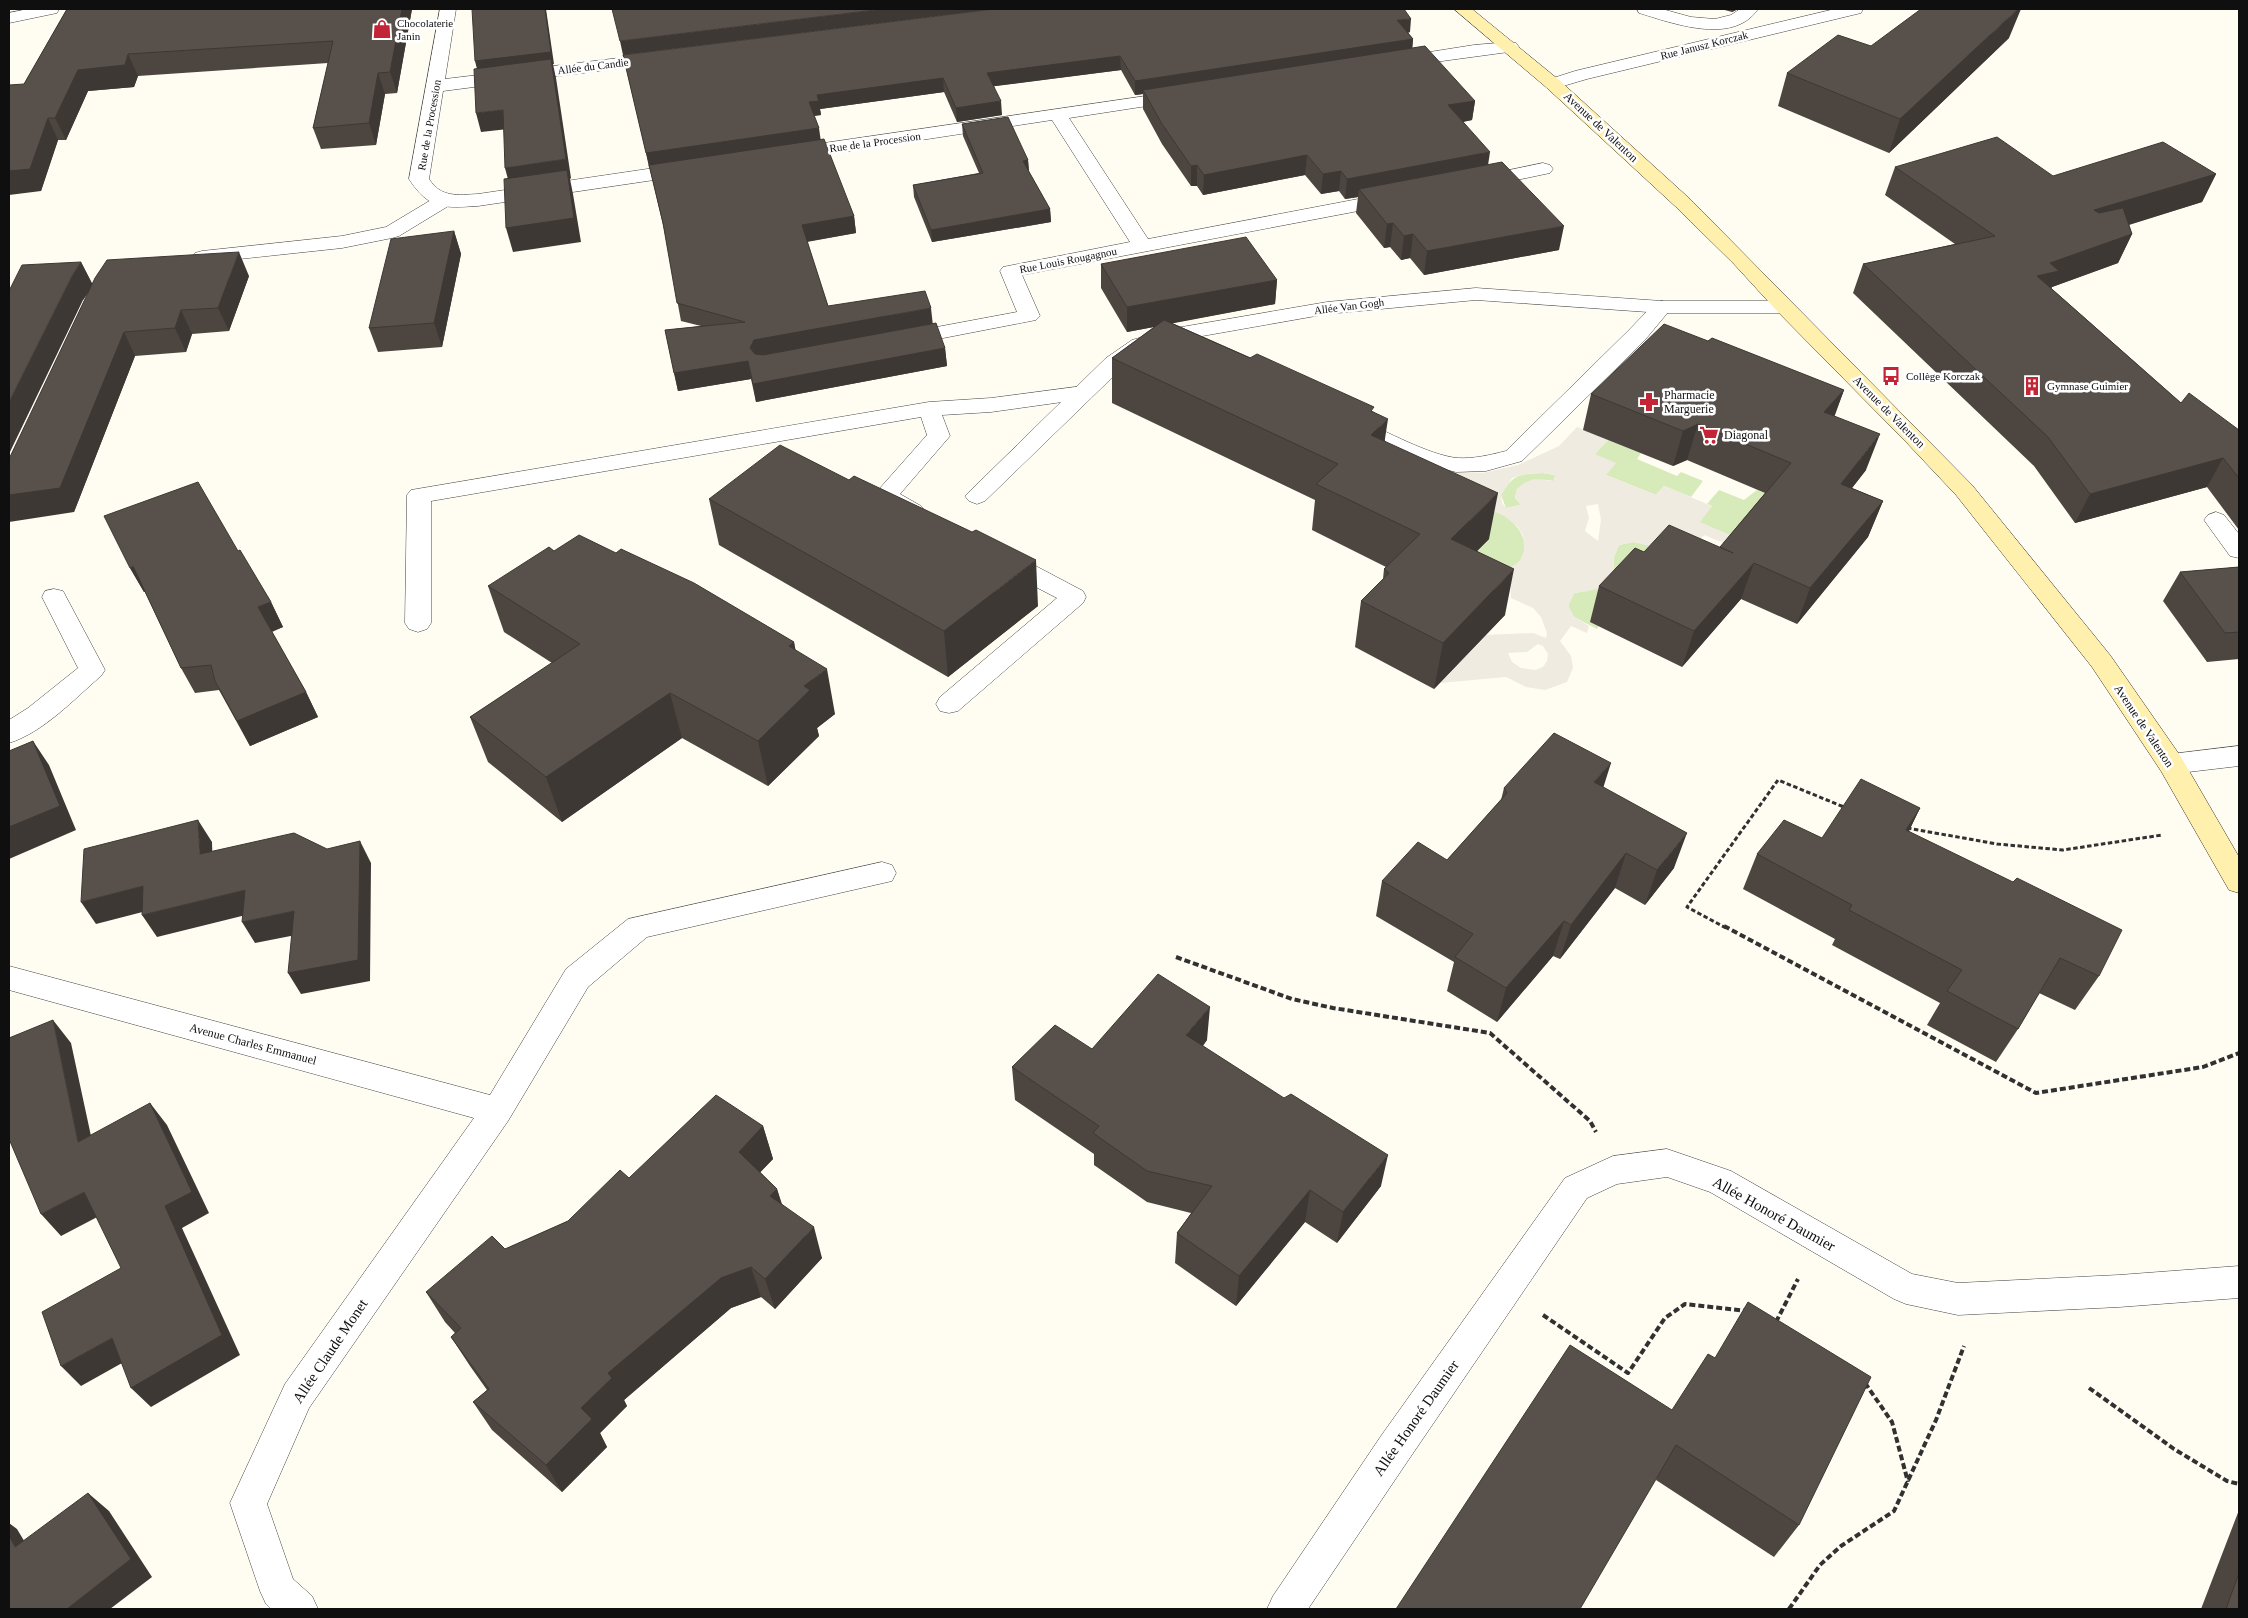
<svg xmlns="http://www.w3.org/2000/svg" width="2248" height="1618" font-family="'Times New Roman',serif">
	<rect width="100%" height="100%" fill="#fffcf2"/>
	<path fill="#d7ebba" d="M1608,440L1641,453L1637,459L1677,476L1681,472L1703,481L1691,497L1664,486L1656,495L1606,475L1595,454Z
		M1543,473L1555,475L1554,481C1541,478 1527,480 1517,489L1515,498L1521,505L1506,508L1501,495C1513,474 1519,474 1543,473Z
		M1719,490L1744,500L1757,490L1785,502L1743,541L1699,522L1712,506L1707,504Z
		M1480,508C1487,510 1496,511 1503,515C1522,525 1537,555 1511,567C1501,572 1486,571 1476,573L1462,509Z
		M1633,542L1651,545L1597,629L1574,617L1568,606L1574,593L1587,591L1613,577L1614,557L1619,545Z"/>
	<path fill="#f0ebe0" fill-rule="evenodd" d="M1577,427L1608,440L1595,454L1616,463L1606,475L1656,495L1664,486L1712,506L1700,522L1733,537L1726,544L1704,535L1686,555L1633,542L1619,545L1614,557L1613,577L1605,588L1574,593L1568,606L1574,617L1589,626L1587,633L1571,626L1560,641L1571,656L1573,668L1567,682L1545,690L1526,687L1506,677L1440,683L1485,635L1533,633L1546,638L1547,633L1541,617L1533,608L1511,598L1510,568L1520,561L1524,550L1523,535L1517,526L1502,514L1480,508L1450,471L1483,473L1518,465L1559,446ZM1543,473L1555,475L1554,481L1534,479L1524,483L1517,489L1515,498L1521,505L1506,508L1502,503L1501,495L1512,478L1525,474ZM1598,504L1601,520L1598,541L1585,531L1589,518L1586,506ZM1538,644L1543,646L1548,654L1547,661L1543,667L1535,670L1521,668L1512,662L1508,653L1527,652Z"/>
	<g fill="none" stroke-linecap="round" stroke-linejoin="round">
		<g stroke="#424242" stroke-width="1">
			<path id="service" d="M28,9H59L57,13L9,23V13Z
				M1637,9H1662L1691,17L1715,19L1731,15L1740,9H1758C1733,46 1672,23 1639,13Z
				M443,195L450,197L453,201L450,205L399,236L392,238L342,248L202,263L195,261L192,257L195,253L202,251L342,236L386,227L436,197Z
				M1662,301L1669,303L1672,307L1669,311L1645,340L1522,461L1486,471L1456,472L1420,463L1344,430L1341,425L1344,420L1352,418L1360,420C1386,431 1429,455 1457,458C1474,459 1490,455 1506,451L1629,330L1655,303Z
				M1083,386L1091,388L1094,393L1091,398L991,412L942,415L950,436L900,494L921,506L925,511L921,516C919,517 916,519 913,519C904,519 878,503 873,496L927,435L921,417L431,501V623L427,629L418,632L409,629L405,623L407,495L411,490L929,402L991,398Z
				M2216,512L2224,515L2239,534V558L2230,556L2204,520L2208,515Z
				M1004,552L1013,554L1083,591L1086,597L1083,603L958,711L949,713L940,711L936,704L940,697L1057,598L995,566L992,560L995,554Z"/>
		</g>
		<g stroke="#424242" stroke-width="1">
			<path id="minor" d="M440,9H456L445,79L660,53L666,54L669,58L666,62L660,63L443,91L429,179C441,198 458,195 478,194L688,163L695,165L698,169L695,173L688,175L478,206C444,208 429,210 409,179Z
				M1835,9H1863L1861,13L1587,79L1553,89L1547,88L1544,84L1547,80L1575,71Z
				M1510,42L1516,43L1519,47L1516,51L1398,67L1392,66L1389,62L1392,58L1398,57L1474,45Z
				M1180,91L1186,92L1189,96L1186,100L1069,118L1148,239L1395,192L1402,194L1405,198L1402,202L1395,204L1022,275L1040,316L1036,320L902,346L894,345L891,340L894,335L1017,312L1000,271L1003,267L1130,242L1052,120L790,160L783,158L781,154L783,150L790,148Z
				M1543,163L1550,165L1553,169L1550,173L1479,188L1472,186L1469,182L1472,178Z
				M1476,288L1662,301H1784L1791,303L1794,307L1791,311L1784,313H1662L1476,300L1327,314L1174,341L1148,350L1122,368L985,501L977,504L969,501L965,496L1106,358L1132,340L1170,329L1327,302Z
				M54,589L63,591L105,670L101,676C74,699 44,732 9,743V720L28,708L78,668L42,597L45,591Z
				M2239,746V766L2171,774L2161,771L2158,764L2161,757L2171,754Z
				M882,862L892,865L896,873L892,881L647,937L588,987L508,1121L309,1408L267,1504L293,1579L312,1596L318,1609H271L266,1604L260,1591L230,1503L285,1384L474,1118L9,990V966L490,1095L566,969L628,919Z
				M1667,1149L1731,1171L1912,1274L1958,1283L2119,1275L2239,1266V1298L2119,1307L1958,1315L1906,1304L1894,1299L1710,1192L1667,1177L1617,1184L1587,1198L1407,1462L1308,1609H1267L1273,1596L1381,1436L1565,1178L1613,1156Z"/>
		</g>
		<g stroke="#313131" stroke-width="1">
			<path id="secondary" d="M1454,9H1472L1559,80L1690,199L1972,485L2110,655L2181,757L2239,857V893L2229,890L2161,771L2092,667L1956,495L1907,443L1777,311L1733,263L1676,207L1547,88Z"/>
		</g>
		<path stroke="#313131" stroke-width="3" stroke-dasharray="4.5 2.5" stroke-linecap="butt" d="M1907,828L1997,844L2063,850L2162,835
			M1726,928L1687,907L1778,780L1844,807"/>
		<path stroke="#313131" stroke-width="4" stroke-dasharray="6 3" stroke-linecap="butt" d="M1724,926L2036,1093L2203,1067L2239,1053
			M1176,957L1292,999L1333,1008L1490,1033L1590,1121L1596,1132
			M1543,1315L1628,1373L1665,1318L1685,1304L1747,1311
			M1776,1322L1798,1279
			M1865,1383L1892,1422L1908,1482
			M2089,1388L2174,1449L2227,1481L2239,1484
			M1789,1609L1820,1565L1841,1546L1894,1511L1936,1420L1964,1346"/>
		<use href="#service" fill="#fff" fill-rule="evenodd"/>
		<use href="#minor" fill="#fff" fill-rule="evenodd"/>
		<use href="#secondary" fill="#fff0ad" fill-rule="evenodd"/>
	</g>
	<path fill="#4c4540" d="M67,9H412L397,93L385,94L376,145L321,149L313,128L328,63L138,76L134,87L88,91L66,140H58L41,191L24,84Z
		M1721,9H1738L1732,12Z
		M1410,32L1408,33L1413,39L1412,48L1475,101L1472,120L1463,122L1488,165L1559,250L1424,275L1410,258L1401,260L1390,247L1384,248L1356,213L1358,197L1345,199L1339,191L1321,194L1305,175L1203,195L1197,186H1191L1162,144L1143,109V94L1135,95L1121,70L994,86L1002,115L957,122L944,92L820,109L821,115L814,116L820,140L854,216L856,233L807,242L828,306L932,323L945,348L947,366L756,402L751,379L678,391L665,330L701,326L681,321L664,229L623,55Z
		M2009,38L1889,153L1778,106L1787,73L1871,46Z
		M962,124L1028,160L1029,172L1050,209L1051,222L932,242L914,197L913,185L979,173L963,136Z
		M1895,167L2053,176L2216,174L2202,202L2129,225L2132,234L2118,263L2052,287L2051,288L2181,403L2239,430V530L2207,487L2075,523L2034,466L1853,293L1863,264L1955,244L1885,195Z
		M454,231L461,254L442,347L378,352L369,328Z
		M81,262L92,284L249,276L229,331L192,334L186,352L135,356L74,512L88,293L83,300Z
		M1101,264L1277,280L1275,304L1172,323L1374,412L1385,441L1489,539L1477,551L1505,615L1434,689L1355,647L1361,601L1383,579L1384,569L1386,567L1312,530L1315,500L1112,403V358L1154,327L1127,332L1101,288Z
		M1708,341L1844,390L1834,416L1866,470L1852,488L1883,501L1868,537L1797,624L1741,599L1682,667L1590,622L1599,586L1644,552L1720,547L1765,493L1687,460L1673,466L1583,430L1591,394Z
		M709,499L1038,606L948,677L719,545Z
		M238,551L271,602L283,627L272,632L306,692L318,717L250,746L219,690L195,693L181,668L145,592H144L130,568Z
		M554,551L794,642L795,650L835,714L817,728L819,736L768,786L682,738L562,822L488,762L470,717L552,663L504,632L488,586Z
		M2239,567V659L2207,662L2163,601L2180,572Z
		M1603,787L1674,868L1645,905L1615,888L1560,959L1553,956L1497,1022L1447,991L1454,962L1376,916L1382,881L1447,860L1501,800L1504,788Z
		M1920,808L1909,831L2099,976L2075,1010L2039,993L2018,1029L1996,1062L1927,1025L1940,1003L1832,945L1835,939L1743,889L1757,854L1822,838Z
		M1207,1040L1203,1046L1381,1186L1337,1243L1305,1222L1236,1306L1175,1263L1177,1233L1191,1213L1147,1202L1094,1165V1154L1015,1100L1012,1067L1092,1049Z
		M763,1126L773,1159L760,1172L777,1189L782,1204L822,1258L775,1309L761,1297L731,1308L624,1400L627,1406L600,1433L607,1447L562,1492L492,1430L473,1402L487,1390L470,1366L451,1337L455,1333L445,1322L426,1292L505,1249L568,1221L629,1178Z
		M1672,1410L1799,1525L1774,1557L1656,1480Z
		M2239,1510V1609H2201Z"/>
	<path fill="#3e3834" d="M402,9H412L397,93L390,72Z
		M545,9H546L554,64H553L556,78L571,178L570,179L573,194L581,242L513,252L506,228L510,187L505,168L566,159L478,73L475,61Z
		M883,9H994L623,55L620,41Z
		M1733,9H1738L1732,12Z
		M2018,9H2021L2009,38L1889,153L1900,119Z
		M1411,19L1410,32L1395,34L1397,20Z
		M1413,39L1412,53L1143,90V94L1135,95V81Z
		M128,54L138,76L134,87L88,91L66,140L55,118L78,70Z
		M1120,56L1121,70L988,87L987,73Z
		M378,73L385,94L376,145L369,123Z
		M943,78L944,92L820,109L821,115L811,116L809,102L817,95Z
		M1001,101L1002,115L957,122L956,108Z
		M1475,101L1472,120L1445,125L1448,105Z
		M503,110L508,129L481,132L476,113Z
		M48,118L58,140L41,191L9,195V171Z
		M819,128L821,142L649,167L646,153Z
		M1490,152L1487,172L1359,189L1358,197L1345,199L1347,179Z
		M1307,155L1305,175L1203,195L1204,175Z
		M1028,160L1029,172L1023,161Z
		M1197,165V186H1191V166Z
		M1341,171L1339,191L1321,194L1323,174Z
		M2216,174L2202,202L2082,239L2094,210Z
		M1050,209L1051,222L932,242L931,230Z
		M854,216L856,233L804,242L802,225Z
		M1393,223L1390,247L1384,248L1387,224Z
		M1564,226L1559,250L1424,275L1427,251Z
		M454,231L461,254L442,347L434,323Z
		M1413,234L1410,258L1401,260L1404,236Z
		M2132,234L2118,263L2052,287L2046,299L2037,276L2050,263Z
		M239,252L249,276L229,331L218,308Z
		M81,262L93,285L83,300L9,454V402L72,276Z
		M1277,280L1275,304L1127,332V307Z
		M931,308L933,326L753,366L750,348L754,340Z
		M181,310L192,334L186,352L175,328Z
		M124,332L135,356L74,512L9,522V495Z
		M945,348L947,366L756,402L753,384Z
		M748,361L751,379L678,391L674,373Z
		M1844,390L1831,426L1824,412Z
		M1388,419L1381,465L1371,435Z
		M1698,424L1687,460L1673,466L1683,431Z
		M1880,434L1866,470L1827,520L1841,484Z
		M2223,458L2207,487L2075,523L2090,494Z
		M1498,493L1489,539L1443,585L1451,539Z
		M1883,501L1868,537L1797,624L1810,588Z
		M1036,560L1038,606L948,677L944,631Z
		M1754,563L1741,599L1682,667L1694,631Z
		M133,566L147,591L144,592L130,568Z
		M1514,569L1505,615L1434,689L1443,643Z
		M271,602L283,627L270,632L258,607Z
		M794,642L803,688L789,646Z
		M827,669L835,714L817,728L819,736L768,786L758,741L804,686Z
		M306,692L318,717L250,746L237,721Z
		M670,693L682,738L562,822L546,777Z
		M33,741L49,765L76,830L9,859V827Z
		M1611,763L1600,798L1594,782Z
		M1920,808L1903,843L1906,830Z
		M198,820L212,842L213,876L200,854Z
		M1687,833L1674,868L1645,905L1657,870Z
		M360,841L371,863L370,981L301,994L288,973Z
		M1626,853L1615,888L1560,959L1571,925Z
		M143,886L158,908L96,924L81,902Z
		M245,890L258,912L157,937L142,915Z
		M294,911L306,933L255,943L242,922Z
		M1564,921L1553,956L1497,1022L1506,988Z
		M1210,1007L1207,1040L1184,1068L1186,1035Z
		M53,1020L71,1043L97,1164L78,1142Z
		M150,1103L167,1125L209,1213L182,1228L240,1355L151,1407L131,1388Z
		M763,1126L773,1159L749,1184L739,1152Z
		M1388,1155L1381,1186L1337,1243L1343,1212Z
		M777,1189L786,1220L770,1196Z
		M1310,1190L1305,1222L1236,1306L1239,1276Z
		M84,1192L103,1214L61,1236L41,1214Z
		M814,1227L822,1258L775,1309L765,1279Z
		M751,1267L761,1297L731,1308L624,1400L627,1406L600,1433L607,1447L562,1492L546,1465L581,1408L608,1373L721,1278Z
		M112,1338L131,1358L81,1386L61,1366Z
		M88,1493L109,1511L152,1577L110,1609H67Z
		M9,1523L17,1529L38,1564L15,1547L9,1536Z"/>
	<path fill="#58504b" stroke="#3e3834" d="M67,9H402L390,72L378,73L369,123L313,128L333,41L128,54L125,65L78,70L55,118H48L30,169L9,171V85L24,84Z
		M472,9H545L551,52L475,61Z
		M612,9H883L620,41Z
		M994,9H1404L1411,19L1397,20L1413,39L1135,81L1120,56L987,73L1001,101L956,108L943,78L817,95L819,101L809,102L819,128L646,153L623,55Z
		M1921,9H2018L1900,119L1787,73L1838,35L1871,46Z
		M1425,46L1475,101L1448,105L1490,152L1347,179L1341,171L1323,174L1307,155L1204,175L1197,165L1191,166L1162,124L1143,90Z
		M551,59L566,159L505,168L503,110L476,113L474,69Z
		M1008,117L1028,160L1023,161L1050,209L931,230L913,185L983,173L962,124Z
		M1997,137L2053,176L2163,142L2216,174L2094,210L2099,213L2123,208L2132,234L2050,263L2059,271L2037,276L2181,403L2189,393L2239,430V478L2223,458L2090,494L2048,437L1863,264L1995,236L1895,167Z
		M824,139L854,216L802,225L828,306L925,291L931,308L754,340L750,348L755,354L763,355L936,323L945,348L753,384L748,361L674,373L665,330L745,322L677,303L663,223L649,165Z
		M1502,162L1564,226L1427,251L1413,234L1404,236L1393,223L1387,224L1359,189Z
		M567,170L574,218L506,228L504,179Z
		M454,231L434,323L369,328L391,239Z
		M1246,237L1277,280L1127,307L1101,264Z
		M239,252L218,308L181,310L175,328L124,332L60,488L9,495V459L95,278L107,260Z
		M81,262L72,276L9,402V291L22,265Z
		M1164,320L1250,358L1257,354L1374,407L1371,411L1388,419L1371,435L1498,493L1451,539L1514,569L1443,643L1361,601L1389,573L1384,569L1420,534L1316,484L1338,464L1112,358Z
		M1664,324L1708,341L1712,338L1844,390L1824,412L1880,434L1841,484L1883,501L1810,588L1754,563L1694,631L1599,586L1635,548L1644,552L1669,525L1733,553L1720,547L1791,463L1698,424L1683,431L1591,394Z
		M780,445L849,480L854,476L972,532L976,530L1036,560L944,631L709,499Z
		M198,482L238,551L240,550L271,602L258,607L306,692L237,721L215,681L211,665L181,668L133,566L130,568L104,516Z
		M579,535L616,553L621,549L694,583L794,642L789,646L827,669L804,686L810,690L758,741L670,693L546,777L470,717L580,644L488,586L549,547L554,551Z
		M2239,567V632L2225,633L2180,572Z
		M1554,733L1611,763L1594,782L1687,833L1657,870L1626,853L1571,925L1564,921L1506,988L1455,957L1473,934L1382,881L1418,842L1447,860L1507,793L1504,788Z
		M33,741L60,806L9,827V751Z
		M1861,779L1920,808L1906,830L2013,882L2017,878L2122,930L2099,976L2060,958L2018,1029L1947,991L1962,970L1849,910L1852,905L1757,854L1784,820L1822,838Z
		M198,820L200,854L294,833L327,849L360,841L358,960L288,973L294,911L242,922L245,890L142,915L143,886L81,902L84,849Z
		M1158,974L1210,1007L1186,1035L1284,1098L1291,1094L1388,1155L1343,1212L1310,1190L1239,1276L1177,1233L1212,1186L1147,1171L1093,1133L1099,1126L1012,1067L1055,1025L1092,1049Z
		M53,1020L78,1142L150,1103L192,1192L165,1206L222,1335L131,1388L112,1338L61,1366L42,1312L121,1268L84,1192L41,1214L9,1139V1038Z
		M716,1095L763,1126L739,1152L777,1189L770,1196L814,1227L765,1279L751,1267L721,1278L608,1373L612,1378L581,1408L592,1419L546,1465L473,1402L489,1389L451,1337L461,1328L426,1292L492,1236L505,1249L568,1221L620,1170L629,1178Z
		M1748,1302L1871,1377L1799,1525L1676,1445L1580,1609H1396L1570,1345L1672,1410L1708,1354L1715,1358Z
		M88,1493L131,1559L67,1609H9V1536L15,1547Z
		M2239,1573V1609H2226L2231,1595Z"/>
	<defs>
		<g id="shop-bare" transform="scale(1.5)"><path d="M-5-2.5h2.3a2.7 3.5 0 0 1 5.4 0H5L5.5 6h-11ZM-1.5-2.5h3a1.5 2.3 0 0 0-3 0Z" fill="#c32436" stroke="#fff" stroke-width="2.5" paint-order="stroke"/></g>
		<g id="bus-bare" transform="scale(1.5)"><path d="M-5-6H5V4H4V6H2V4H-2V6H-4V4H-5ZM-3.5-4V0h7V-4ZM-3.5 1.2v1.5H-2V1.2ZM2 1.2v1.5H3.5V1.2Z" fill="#c32436" stroke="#fff" stroke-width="2.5" paint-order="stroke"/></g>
		<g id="building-bare" transform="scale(1.5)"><path d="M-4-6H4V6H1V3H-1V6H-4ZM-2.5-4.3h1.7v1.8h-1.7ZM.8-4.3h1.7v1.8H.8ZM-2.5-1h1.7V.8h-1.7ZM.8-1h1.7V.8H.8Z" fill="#c32436" stroke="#fff" stroke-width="2.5" paint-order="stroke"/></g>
		<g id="pharmacy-bare" transform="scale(1.5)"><path d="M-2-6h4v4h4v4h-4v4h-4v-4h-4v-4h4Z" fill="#c32436" stroke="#fff" stroke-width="2.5" paint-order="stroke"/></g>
		<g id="supermarket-bare" transform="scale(1.5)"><path d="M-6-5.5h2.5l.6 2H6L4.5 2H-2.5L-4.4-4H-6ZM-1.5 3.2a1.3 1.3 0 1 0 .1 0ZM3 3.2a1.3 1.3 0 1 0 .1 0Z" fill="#c32436" stroke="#fff" stroke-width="2.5" paint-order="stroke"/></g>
	</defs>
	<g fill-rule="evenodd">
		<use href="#shop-bare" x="382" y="29"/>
		<use href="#bus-bare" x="1891" y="376"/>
		<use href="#building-bare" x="2032" y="386"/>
		<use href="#pharmacy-bare" x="1649" y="402"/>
		<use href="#supermarket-bare" x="1709" y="435"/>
	</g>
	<g text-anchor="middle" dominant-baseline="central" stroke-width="5" stroke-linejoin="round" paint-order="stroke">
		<g font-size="11" fill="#0f0f0f" stroke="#fff" text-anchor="start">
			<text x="397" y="23">Chocolaterie<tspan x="397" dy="13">Janin</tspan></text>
			<text x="1906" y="376">Collège Korczak</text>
			<text x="2047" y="386">Gymnase Guimier</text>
		</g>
		<g font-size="11" fill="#0f0f0f" stroke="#fff">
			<text transform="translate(1704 45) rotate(-14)">Rue Janusz Korczak</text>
			<text transform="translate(593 66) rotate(-7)">Allée du Candie</text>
			<text transform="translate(429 125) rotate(-80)">Rue de la Procession</text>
			<text transform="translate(875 142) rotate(-8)">Rue de la Procession</text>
			<text transform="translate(1068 260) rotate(-11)">Rue Louis Rougagnou</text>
			<text transform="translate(1349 306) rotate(-7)">Allée Van Gogh</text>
		</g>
		<g font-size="12" fill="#0f0f0f" stroke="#fff">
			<text transform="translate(1601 127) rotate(43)">Avenue de Valenton</text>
			<text transform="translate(1889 412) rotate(45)">Avenue de Valenton</text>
			<text transform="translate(2144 726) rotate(56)">Avenue de Valenton</text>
			<text transform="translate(253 1044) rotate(15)">Avenue Charles Emmanuel</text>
		</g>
		<g font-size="12" fill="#0f0f0f" stroke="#fff" text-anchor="start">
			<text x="1664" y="395">Pharmacie<tspan x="1664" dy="14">Marguerie</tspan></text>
			<text x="1724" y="435">Diagonal</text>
		</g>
		<g font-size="15" fill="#0f0f0f" stroke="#fff">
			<text transform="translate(1774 1214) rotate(29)">Allée Honoré Daumier</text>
			<text transform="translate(330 1351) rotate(-56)">Allée Claude Monet</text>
			<text transform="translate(1416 1418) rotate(-55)">Allée Honoré Daumier</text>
		</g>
	</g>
	<rect width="2248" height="1618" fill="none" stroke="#0f0f0f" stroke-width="20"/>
</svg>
